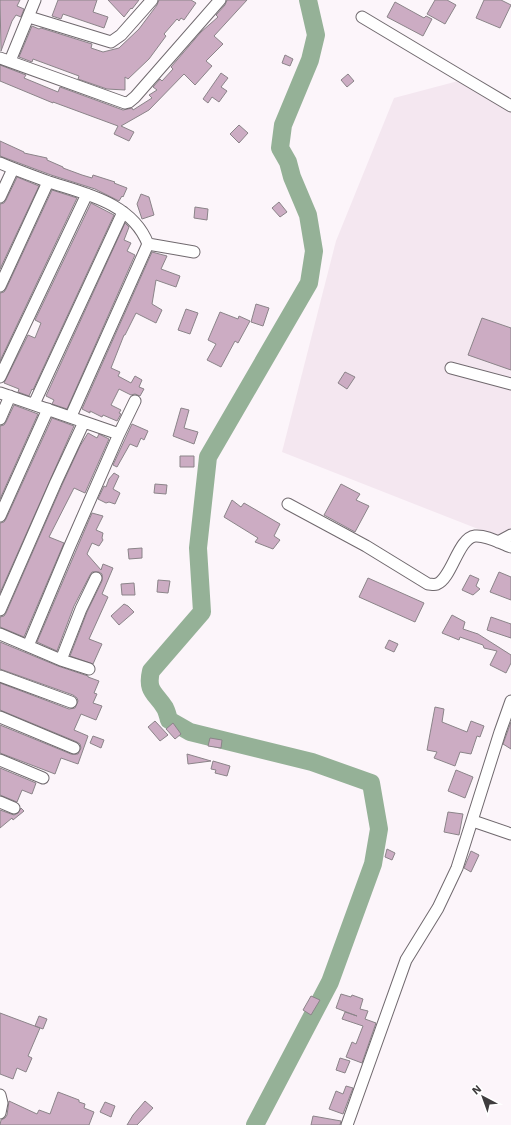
<svg xmlns="http://www.w3.org/2000/svg" width="511" height="1125" font-family="'Work Sans',sans-serif">
	<rect width="100%" height="100%" fill="#fcf5fa"/>
	<path fill="#f4e7f0" d="M462,80L511,109V542L282,452L336,241L394,98Z"/>
	<g fill="none" stroke-linecap="round" stroke-linejoin="round">
		<path stroke="#95b197" stroke-width="18" d="M255,1125L330,982L373,864L379,829L371,783L312,762L190,732L169,720C168,716 167,712 165,708C156,693 146,692 151,671L202,612L198,548L208,457L309,283L314,251L308,215L292,177L288,162L280,148L283,125L310,60L316,35L308,0"/>
	</g>
	<path fill="#ccacc3" stroke="#8b8489" d="M0,0H20L17,6L24,9L21,17L16,15L12,21L1,51Z
		M58,0H97L93,12L108,17L104,28L63,14L61,19L52,16Z
		M108,0H139L132,9L131,8L124,17Z
		M159,0H191L196,3L184,20L181,18L179,21L177,19L164,34L166,36L149,59L128,79L125,77V90L107,89L78,79L79,76L33,59L32,62L19,57L32,26L39,29L41,28L92,44L91,48L103,52L119,48L139,29L157,5Z
		M227,0H247L214,36L223,44L206,61L212,66L195,85L184,74L149,110L121,126L134,132L129,141L114,134L118,126L53,102V103L0,81V65L26,75L24,78L58,92L60,87L123,110L132,108L133,110L152,98L149,95L157,90L153,87L160,79L162,81L173,69L171,67L201,32L218,17L216,15L225,5Z
		M435,0H447L456,5L445,24L427,14Z
		M484,0H501L511,5L500,28L476,18Z
		M395,2L424,18L426,16L432,19L423,36L387,17Z
		M285,55L293,59L290,66L282,63Z
		M221,73L228,78L221,87L227,91L219,102L212,97L208,103L203,99Z
		M348,74L354,81L347,87L341,80Z
		M239,125L248,133L239,143L230,134Z
		M0,141L24,152V153L47,158V160L63,167V168L82,175L92,178L93,175L115,182L114,183L127,188L123,197L122,196L119,201L95,189L51,175L0,156Z
		M17,177L39,186L0,269V204L4,203L6,200Z
		M52,190L77,198L0,361V293L4,292L6,289Z
		M141,194L149,197L154,215L142,219L137,204Z
		M279,202L287,212L280,217L272,208Z
		M91,203L114,215L33,390L32,389L29,396L18,392L19,389L4,383L28,335L35,338L41,323L35,320Z
		M195,207L208,209L207,220L194,218Z
		M125,223L129,227L124,240L131,243L127,251L135,255L67,409L52,404L54,400L46,396Z
		M152,252L167,256L161,269L180,276L176,287L156,280L152,304L162,310L156,323L136,313L125,335H124L111,368L120,372L118,376L131,383L135,376L142,380L139,387L144,389L140,396L135,394L131,395L119,389L111,405L121,410L119,413L121,414L117,421L103,415L102,417L90,411V413L82,409Z
		M256,304L269,308L263,326L251,322Z
		M186,309L198,313L190,334L178,330Z
		M220,312L238,319L239,316L250,321L238,343L235,341L221,367L207,360L216,344L208,340Z
		M482,318L511,328V370L468,355Z
		M345,372L355,377L347,389L338,383Z
		M14,405L38,414L0,499V426L4,425L6,422Z
		M181,408L189,410L184,428L198,432L194,444L173,436Z
		M52,418L74,426L0,593V523L4,522L6,519Z
		M132,424L148,431L144,440L141,438L137,447L130,444L117,467L113,465Z
		M88,433L97,438L99,434L109,439L85,493L74,488L49,537L64,543L24,637L0,627V617L4,616L6,613L62,485L80,446Z
		M180,456H194V467H180Z
		M114,473L119,476L113,489L120,493L115,504L109,502L106,503L98,499L104,486L106,487L109,479Z
		M155,484L167,485L166,494L154,493Z
		M341,484L360,494L356,500L369,506L355,532L324,515Z
		M232,500L241,507L244,503L280,524L274,536L280,540L273,549L255,542L258,538L224,517Z
		M92,513L103,516L96,530L103,533L102,538L103,540L99,546L92,543L87,554L101,570L103,564L113,568L102,594L108,597L89,639L102,644L93,664L70,656L87,612L102,581V574L99,572H92L90,575L74,606L57,651L37,642Z
		M142,548V558L129,559L128,549Z
		M499,572L511,577V600L490,592Z
		M470,575L479,579L476,586L480,589L473,595L462,590Z
		M368,578L424,603L415,622L359,597Z
		M158,580L170,581L168,593L157,592Z
		M134,583L135,595H122L121,584Z
		M124,604L128,606L134,612L119,625L111,616Z
		M452,615L465,622L463,629L478,634L511,655V663L506,673L490,665L497,651L484,648L483,645L460,637L459,640L442,633Z
		M491,617L511,624V638L487,630Z
		M389,640L398,644L394,652L385,648Z
		M0,642L58,666L88,676V677L99,681L94,693L97,694L93,703L102,706L96,720L81,714L74,730L88,736L78,764L61,758L55,774L0,753V725L71,754H78L81,748L80,744L77,742L0,710V683L69,709L75,708L78,701L77,698L73,695L0,669Z
		M435,707L444,709L442,722L467,732L471,721L484,726L480,737L477,736L471,754L460,752L455,766L434,758L437,752L427,750Z
		M155,721L168,735L160,741L148,727Z
		M511,722V749L503,744Z
		M173,723L181,734L175,739L166,729Z
		M93,736L104,740L101,748L90,743Z
		M210,738L222,740L221,748L208,746Z
		M187,754L211,761L188,764Z
		M213,761L230,766L227,776L215,773L216,770L211,769Z
		M0,768L36,783L32,794L22,790L17,802L0,795Z
		M456,770L473,777L465,798L448,791Z
		M21,808L24,811L13,820L12,818L0,828V810L14,815L18,813Z
		M448,812L463,814L459,835L444,832Z
		M387,849L395,853L392,860L385,857Z
		M471,851L479,855L471,872L464,868Z
		M341,994L351,997L352,995L363,999L360,1009L368,1011L365,1019L376,1023L362,1063L346,1057L352,1042L356,1044L363,1026L342,1019L345,1012L357,1016L336,1008Z
		M311,996L320,1000L311,1015L303,1010Z
		M0,1013L40,1028L28,1056L32,1058L26,1072L17,1068L13,1079L0,1074Z
		M39,1016L47,1019L43,1029L35,1026Z
		M340,1058L350,1061L345,1073L336,1070Z
		M346,1086L353,1088L343,1114L329,1109L336,1091L343,1094Z
		M58,1092L79,1100V1102L85,1104L84,1108L94,1112L89,1125H0L1,1120L5,1118L7,1115L9,1101L37,1114L39,1110L50,1114Z
		M145,1101L153,1108L137,1125H127L133,1115Z
		M105,1102L115,1106L111,1117L100,1112Z
		M313,1116L341,1121L340,1125H311Z"/>
	<g fill="none" stroke-linecap="round" stroke-linejoin="round">
		<g stroke="#70696e" stroke-width="13">
			<path id="minor" d="M29,17L111,42L121,35L152,0
				M362,17L469,81L511,106
				M0,58L125,103L129,102L135,97L220,0
				M10,61L35,0
				M0,163C16,170 33,176 49,182C86,194 132,203 148,244L71,416
				M0,197L13,169
				M148,244L194,252
				M0,286L48,182
				M451,368L511,384
				M0,377L87,194
				M0,393L119,434L135,401
				M34,404L123,212
				M0,419L10,396
				M288,504L366,546L428,584C431,584 434,585 437,584C452,578 458,538 475,536C487,535 500,543 511,547
				M0,516L48,409
				M498,542L511,535
				M0,610L56,482L84,422
				M0,634L61,660L89,669
				M28,646L69,548L119,434
				M61,660L81,609L96,578
				M0,676L71,702
				M0,717L74,748
				M0,760L43,778
				M0,802L14,808
				M473,821L511,834
				M0,1095L2,1103L0,1113
				M347,1125L406,960L438,908L457,868L500,732L511,701"/>
		</g>
		<use href="#minor" stroke="#fff" stroke-width="11"/>
	</g>
	<g transform="translate(483 1097) rotate(319)" stroke="#ffffff" stroke-width="3" paint-order="stroke">
	<path d="M0-3L7 15L0 10L-7 15Z" fill="#3f3c3e"/>
	<text y="-6" font-size="11" font-weight="bold" text-anchor="middle" fill="#3f3c3e">N</text>
	</g>
</svg>
